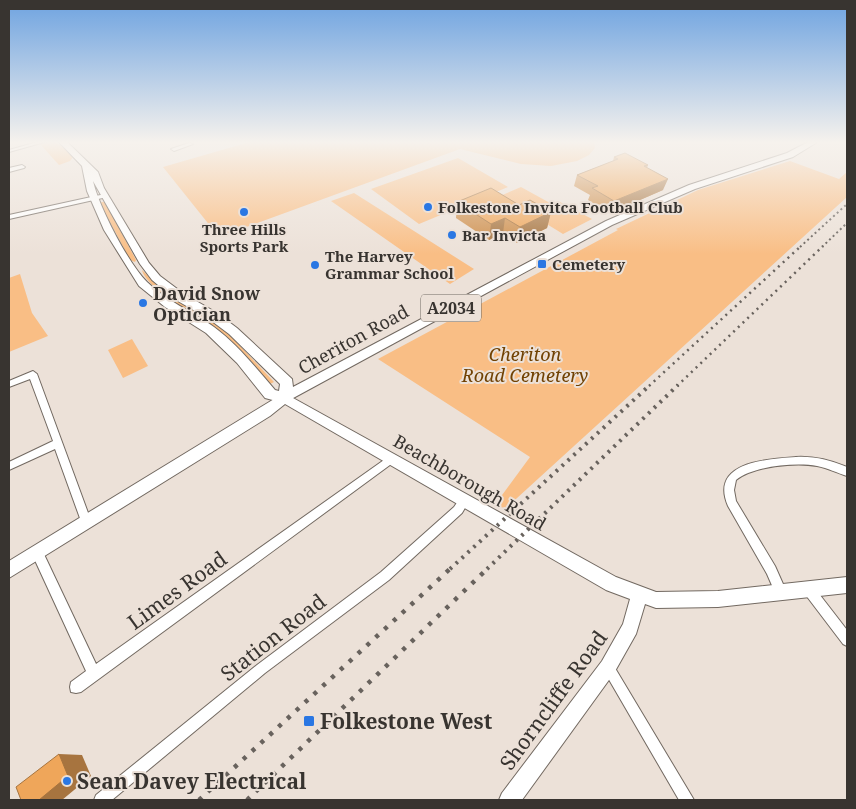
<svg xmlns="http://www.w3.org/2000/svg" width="856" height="809" font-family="'Noto Serif',serif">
	<rect width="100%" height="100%" fill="#ece1d8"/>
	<path fill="#f9be85" d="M51,141L61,145L73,157L70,161L59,165L40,144Z
		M253,141H594L595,148L589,155L577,161L551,166L521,164L460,149L219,237L163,167Z
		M458,158L508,187L419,224L371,189Z
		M790,161L839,179L847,172V197L506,508L494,506L530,457L378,359L618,230L616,229L698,190Z
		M521,187L550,203L521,216L493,199Z
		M354,193L474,269L450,284L331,201Z
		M102,202H105L136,260L135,262L130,260L100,203Z
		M560,202L592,219L563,234L532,215Z
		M142,270L163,290L223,328L274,382L268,385C262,371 247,357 236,347C218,331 146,290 142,270Z
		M20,274L32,313L48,336L9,352V278Z
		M132,339L148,366L123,378L108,350Z"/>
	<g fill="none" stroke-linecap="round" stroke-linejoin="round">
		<g stroke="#726961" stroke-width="2">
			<path id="street" d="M41,141H48L9,152V150Z
				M189,143L193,144L174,151L171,149Z
				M22,165L25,167L24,168L9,172V168Z
				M105,194L107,195V197L9,219V215Z
				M33,371L37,374L91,521L90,524L86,526L82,524L81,521L55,449L9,470V462L53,441L30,379L9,387V381Z
				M391,455L394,456L396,459L394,462L81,692L76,693L71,692L70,687L71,682L86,671L33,556L32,552L33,548L37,547L41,548L96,664Z
				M796,457C814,456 830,460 847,467V476C837,473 828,468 817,466C796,462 753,466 736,480L734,490L736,501L775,566L787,593L785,597L781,599L777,597L767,574L728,506C709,462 767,459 796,457Z
				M464,496L468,498L469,501L462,513L389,580L265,673L112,800H94L96,795L257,665L381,572L454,507L460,498Z
				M809,584L813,586L847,630V646L843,644L805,594L803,590L805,586Z
				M608,661L612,663L694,800H679L604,671L602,667L604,663Z"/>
		</g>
		<g stroke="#726961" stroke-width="2">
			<path id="secondary" d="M284,393L616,577L656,592L718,591L847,577V593L718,607L656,608L645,604L636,634L614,673L522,800H499L502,793L602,661L623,624L630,599L606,590L285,404L270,416L9,578V561Z"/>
		</g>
		<g stroke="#726961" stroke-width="2">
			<path id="primary" d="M58,141H66L98,172L104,188L149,263L160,276L184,294L217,313L237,328L292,379L293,387L606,221L689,185L787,153L810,141H819L793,157L695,189L612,225L284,403L265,398L237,363L206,333L165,307L139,286L104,230L87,191L82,166ZM93,181L140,264L152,280L176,300L209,319L229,334L280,384L279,391L275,390C256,368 237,344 214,327C192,311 166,301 147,282C128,263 99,207 93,181Z"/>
		</g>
		<use href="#street" fill="#fff" fill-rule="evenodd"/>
		<use href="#secondary" fill="#fff" fill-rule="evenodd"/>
		<use href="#primary" fill="#fff" fill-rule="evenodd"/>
		<path stroke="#68625d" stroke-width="2" stroke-dasharray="2 3" stroke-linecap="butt" d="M800,247L847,204
			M822,247L847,223"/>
		<path stroke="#68625d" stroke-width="2.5" stroke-dasharray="2 4.5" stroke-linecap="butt" d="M649,386L801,246
			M677,386L823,246"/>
		<path stroke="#68625d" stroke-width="4" stroke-dasharray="2.5 5.5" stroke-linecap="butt" d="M450,569L650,385
			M487,569L678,385"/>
		<path stroke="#68625d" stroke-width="4.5" stroke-dasharray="4 8" stroke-linecap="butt" d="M199,800L451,568
			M247,800L488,568"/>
	</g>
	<path fill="#ce8f4d" d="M614,157L648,165L647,168L663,190L610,213L588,200L590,195L574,186L577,175L613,161Z
		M457,202L519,205L551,212L547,228L517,243L503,233L489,240L456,218Z"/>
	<path fill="#a7743f" d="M668,179L663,190L610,213L614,201Z
		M551,212L547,228L517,243L520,227Z
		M505,218L503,233L489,240L491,224Z
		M59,754L82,755L91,776L62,800H39Z"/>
	<path fill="#efa65a" stroke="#a7743f" d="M625,153L648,165L644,166L668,179L614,201L592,188L598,186L577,175L618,159L614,157Z
		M491,188L519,205L530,200L551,212L520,227L505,218L491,224L457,202Z
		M59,754L68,776L39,800H21L16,787Z"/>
	<linearGradient id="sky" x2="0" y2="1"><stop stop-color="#6ea3e0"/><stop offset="0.56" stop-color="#f6f2ed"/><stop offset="1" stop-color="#f6f2ed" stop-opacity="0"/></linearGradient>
	<rect width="856" height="254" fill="url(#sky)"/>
	<g fill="#2a77e3" stroke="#ece1d8" stroke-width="2">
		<circle cx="428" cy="207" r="5"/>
		<circle cx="244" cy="212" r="5"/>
		<circle cx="452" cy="235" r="5"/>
		<rect x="537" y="259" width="10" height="10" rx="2.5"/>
		<circle cx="315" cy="265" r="5"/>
		<circle cx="143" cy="303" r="5"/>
		<rect x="303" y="715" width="12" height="12" rx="2.5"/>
		<circle cx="67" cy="781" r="5"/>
	</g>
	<g text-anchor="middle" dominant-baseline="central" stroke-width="4" stroke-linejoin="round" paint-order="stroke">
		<g font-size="15" font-weight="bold" fill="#383430" stroke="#ece1d8" text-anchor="start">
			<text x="438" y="207">Folkestone Invitca Football Club</text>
			<text x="244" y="229" text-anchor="middle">Three Hills<tspan x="244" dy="17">Sports Park</tspan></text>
			<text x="462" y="235">Bar Invicta</text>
			<text x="325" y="256">The Harvey<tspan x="325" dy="17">Grammar School</tspan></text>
			<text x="552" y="264">Cemetery</text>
		</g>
		<rect fill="#ece1d8" stroke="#6e6862" stroke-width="1" x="421" y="294.5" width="60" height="27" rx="4"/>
		<g font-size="16" font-weight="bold" fill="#383430">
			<text x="451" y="308">A2034</text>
		</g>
		<g font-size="18" font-weight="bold" fill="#383430" stroke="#ece1d8" text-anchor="start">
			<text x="153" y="293">David Snow<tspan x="153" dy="21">Optician</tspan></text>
		</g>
		<g font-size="18" fill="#383430" stroke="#ece1d8">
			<text transform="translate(353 339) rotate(-29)">Cheriton Road</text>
			<text transform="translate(470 482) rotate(30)">Beachborough Road</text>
		</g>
		<g font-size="18" font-style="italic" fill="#714203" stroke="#ece1d8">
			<text x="525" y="354">Cheriton<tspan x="525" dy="21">Road Cemetery</tspan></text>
		</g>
		<g font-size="21" fill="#383430" stroke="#ece1d8">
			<text transform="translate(177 590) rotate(-36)">Limes Road</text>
			<text transform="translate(273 637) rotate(-38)">Station Road</text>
			<text transform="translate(553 700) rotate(-54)">Shorncliffe Road</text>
		</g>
		<g font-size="21" font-weight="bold" fill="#383430" stroke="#ece1d8" text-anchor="start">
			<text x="320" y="721">Folkestone West</text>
			<text x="77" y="781">Sean Davey Electrical</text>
		</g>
	</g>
	<rect width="856" height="809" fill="none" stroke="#383430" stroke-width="20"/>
</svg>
